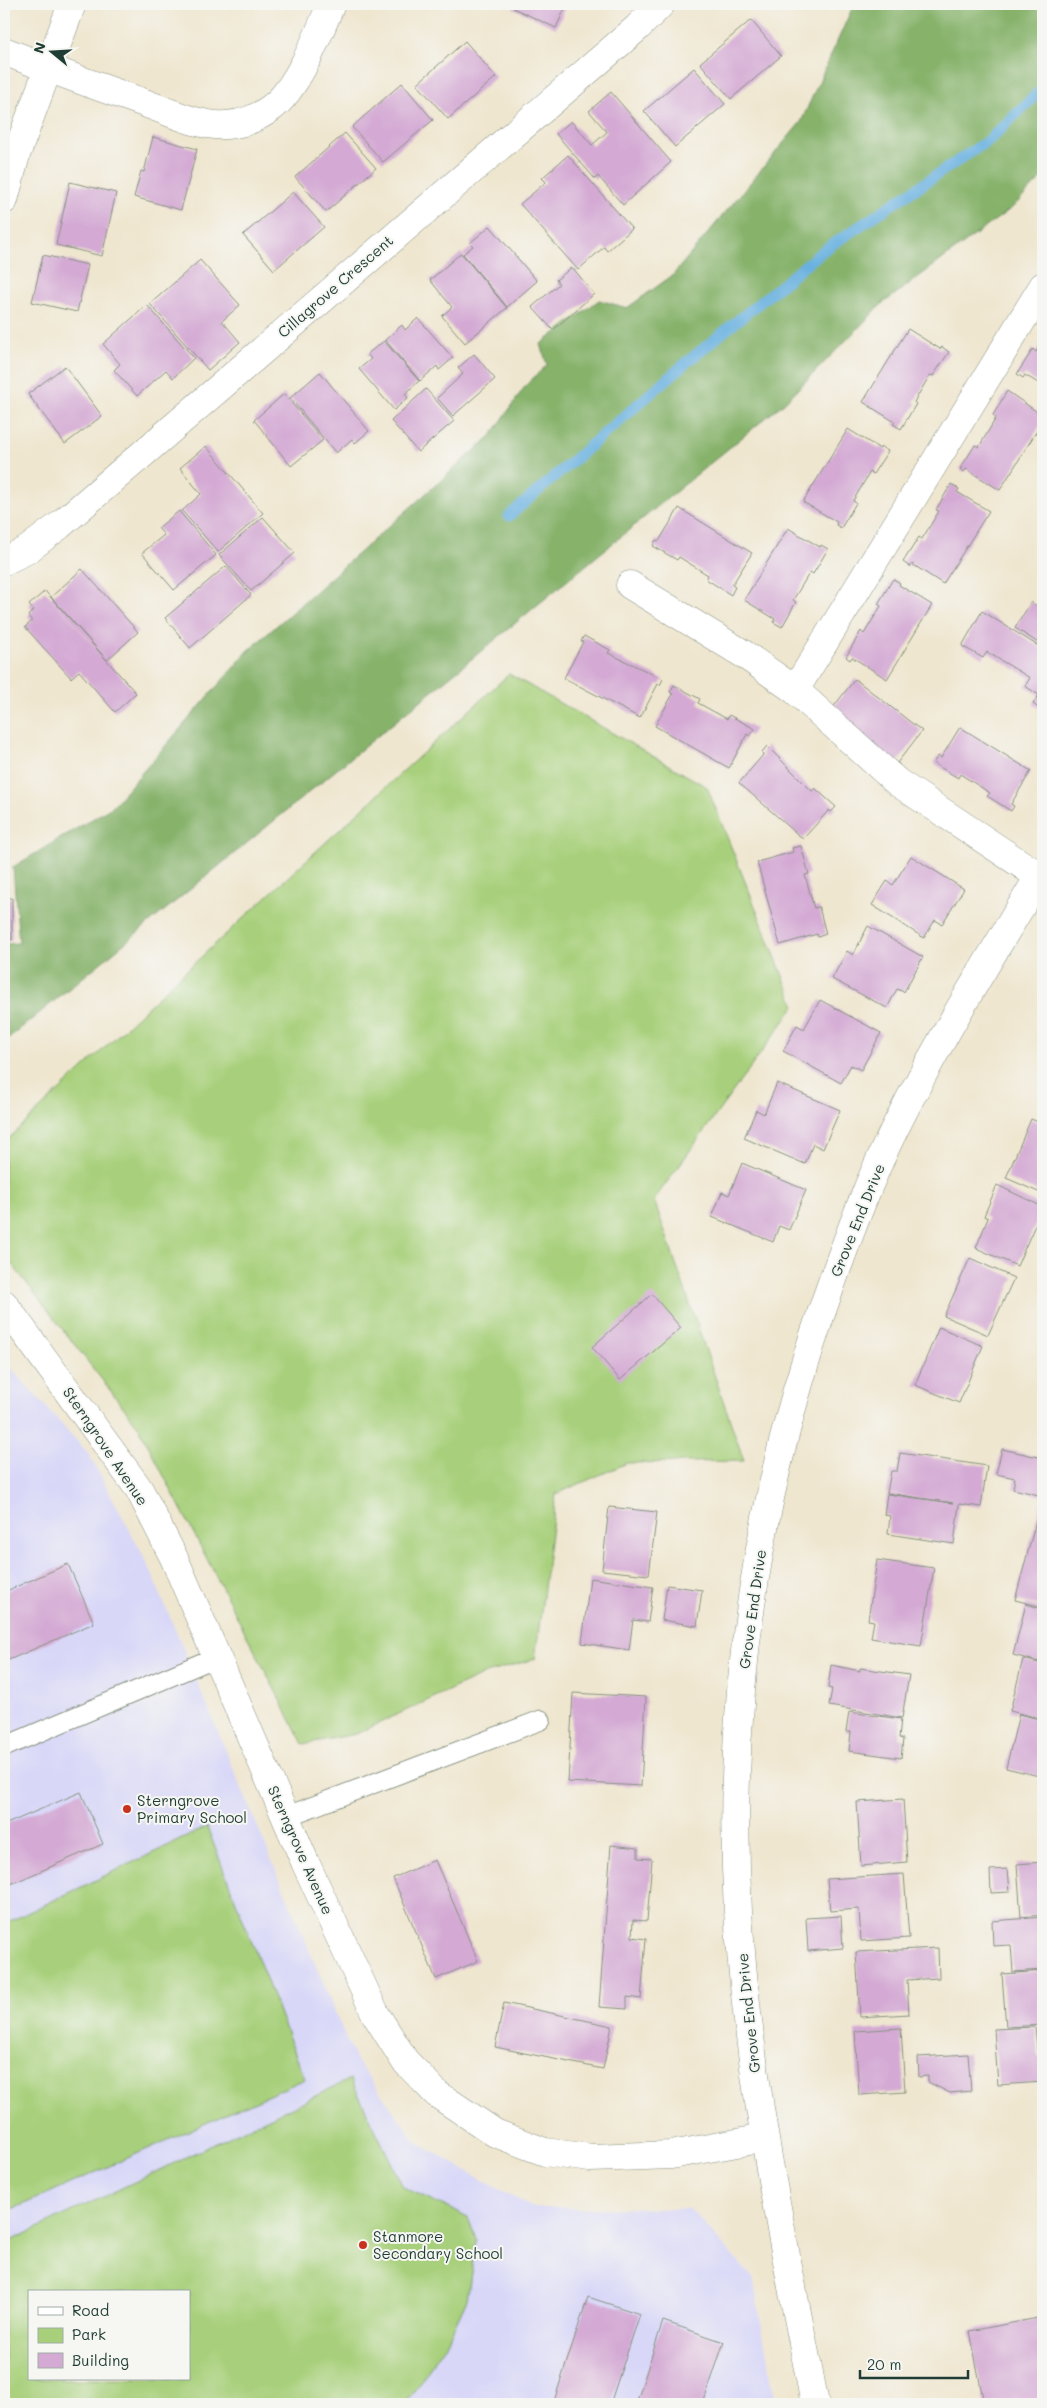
<svg xmlns="http://www.w3.org/2000/svg" width="1047" height="2408" font-family="Mali,sans-serif">
	<rect width="100%" height="100%" fill="#f6f6f2"/>
	<filter id="ink" filterUnits="userSpaceOnUse"><feTurbulence type="fractalNoise" baseFrequency=".02" numOctaves="2"/><feDisplacementMap in="SourceGraphic" scale="10" xChannelSelector="R" yChannelSelector="G"/><feConvolveMatrix kernelMatrix="1 2 1 2 8 2 1 2 1" color-interpolation-filters="sRGB"/></filter>
	<filter id="wash" filterUnits="userSpaceOnUse"><feTurbulence type="fractalNoise" baseFrequency=".0096" numOctaves="4" result="noise"/><feDisplacementMap in="SourceGraphic" scale="20" xChannelSelector="R" yChannelSelector="G"/><feGaussianBlur stdDeviation="1.12" result="paint"/><feColorMatrix in="noise" values="0 0 0 0 0 0 0 0 0 0 0 0 0 0 0 0 0 1.4 0 .05"/><feComposite in="paint" operator="in"/></filter>
	<g filter="url(#wash)">
		<rect width="100%" height="100%" fill="#efe6cf"/>
		<path fill="#d8d7f8" fill-rule="evenodd" d="M4,1361L88,1453L147,1562L354,2057L417,2143L533,2208L690,2209L753,2278L776,2404H4ZM29,2292H189V2379H29Z"/>
		<path fill="#a8d07b" stroke="#648658" fill-rule="evenodd" d="M509,674L707,787L795,1006L654,1200L744,1461L627,1463L556,1494L535,1659L486,1673L356,1734L303,1744L138,1426L4,1254V1143L176,980Z
			M207,1827L305,2079L4,2213V1924Z
			M351,2079L403,2187L468,2217L476,2240L467,2299L445,2346L405,2404H4V2244ZM29,2292H189V2379H29Z"/>
		<path fill="#86b26b" stroke="#527850" d="M854,4H1043V177L1013,207L882,304L784,403L4,1042V944L19,943L13,867L112,807L248,651L491,436L526,385L547,365L541,344L599,300L627,308L673,275L801,122Z"/>
		<g fill="none" stroke-linecap="round" stroke-linejoin="round">
			<path stroke="#69b1e0" stroke-width="11" d="M509,516L687,362L824,250L989,140L1043,88"/>
		</g>
		<g id="blocks">
			<path fill="#d4aad4" d="M515,4H567L556,28L513,8Z
				M751,20L781,56L731,99L700,63Z
				M465,41L496,77L448,119L417,84Z
				M694,68L725,104L675,147L644,111Z
				M402,83L433,120L383,162L352,127Z
				M611,92L671,162L623,205L598,176L595,179L556,134L571,121L592,145L607,132L589,111Z
				M345,133L376,168L326,212L295,177Z
				M153,137L197,149L181,210L134,197L141,171L144,172Z
				M568,155L632,229L607,251L604,247L578,270L520,204L546,182L542,178Z
				M70,182L116,193L102,256L56,245Z
				M293,192L324,227L274,270L243,235Z
				M490,226L537,281L507,307L463,254L473,246L470,243Z
				M461,253L507,308L465,343L442,316L452,307L430,280Z
				M43,255L88,265L77,312L32,302Z
				M200,260L240,305L222,321L240,342L208,370L150,304Z
				M572,267L594,294L553,330L532,307L559,284L556,280Z
				M147,305L194,358L173,378L166,370L137,396L114,370L120,364L103,344Z
				M418,318L453,358L439,370L437,366L420,381L385,340L402,325L405,330Z
				M908,329L940,349L942,347L949,352L933,376L930,375L914,402L916,404L901,429L893,424L895,422L863,402Z
				M1043,340V386L1025,375L1023,378L1017,374L1033,349L1036,352Z
				M384,341L419,381L405,394L408,398L394,410L359,369L371,359L367,354Z
				M474,354L495,379L453,416L437,398L463,374L458,368Z
				M65,366L102,416L65,444L28,394Z
				M320,372L369,431L355,443L352,439L336,453L290,398Z
				M426,389L454,421L418,452L391,421Z
				M1007,391L1043,416V421L1000,490L966,469L964,472L960,469L975,445L979,447L996,418L993,415Z
				M284,394L323,440L291,466L254,420Z
				M848,429L880,449L881,447L888,451L873,474L870,472L853,501L856,503L841,528L836,525L837,522L803,502Z
				M206,446L263,513L218,552L182,511L201,494L180,468Z
				M951,484L959,489L957,492L989,511L943,584L912,564L910,567L903,562L919,537L922,539L939,511L936,510Z
				M679,508L752,553L732,585L735,587L731,595L706,579L708,575L679,557L677,560L653,546L656,540L659,541Z
				M179,511L216,555L174,590L142,553L164,535L158,528Z
				M263,517L295,553L251,591L219,555Z
				M788,528L820,547L821,545L828,549L813,574L810,572L793,600L796,602L782,627L773,622L775,619L744,600Z
				M226,566L251,595L190,648L165,618Z
				M82,569L138,632L107,660L51,597Z
				M893,579L900,583L899,585L932,605L887,679L852,657L850,660L846,657L861,631L864,634L881,606L878,604Z
				M45,591L136,693L115,712L79,671L71,678L25,627L32,621L28,616L33,610L29,605Z
				M1031,602L1043,610V646L1015,628Z
				M982,611L1043,649V711L1033,704L1039,695L1025,686L1030,678L987,652L983,658L962,646Z
				M584,636L610,650L608,653L663,679L660,685L658,684L640,718L564,678L583,642L581,641Z
				M855,679L922,731L897,763L900,765L897,768L831,710Z
				M674,685L700,699L698,703L727,719L729,715L755,729L750,736L747,734L729,768L655,726L673,694L670,692Z
				M960,727L1031,771L1011,804L1014,806L1011,811L987,796L990,793L960,774L958,778L933,763L938,756L941,758Z
				M767,746L812,791L815,788L836,807L831,812L829,810L803,839L739,783L763,755L762,752Z
				M801,846L809,874L805,875L814,908L819,907L826,934L818,937L817,934L780,945L757,862L793,852L792,848Z
				M911,856L964,889L942,924L935,920L924,938L872,905L887,881L893,885Z
				M4,898H12V940H4Z
				M868,926L923,957L904,992L897,989L887,1008L832,979L847,951L853,955Z
				M820,1000L881,1033L861,1070L851,1065L841,1083L783,1051L797,1025L804,1029Z
				M777,1083L840,1110L823,1149L813,1144L805,1164L744,1138L756,1110L764,1114Z
				M1031,1119L1043,1124V1194L1006,1178Z
				M742,1163L806,1190L789,1230L779,1226L773,1242L712,1217L722,1192L729,1195Z
				M997,1185L1043,1207L1017,1266L976,1248L988,1218L984,1216Z
				M970,1258L1014,1278L988,1335L944,1316Z
				M652,1294L681,1328L620,1380L592,1347Z
				M939,1327L983,1346L959,1403L915,1385Z
				M1002,1449L1043,1458V1496L1013,1489L1015,1478L996,1474Z
				M900,1453L987,1466L981,1507L959,1504L954,1544L888,1534L890,1516L884,1515L887,1494L953,1503L887,1493L891,1471H897Z
				M1043,1497V1526L1035,1524Z
				M609,1507L657,1512L649,1575L602,1570Z
				M1035,1525L1043,1527V1607L1015,1600Z
				M877,1560L934,1568L921,1646L871,1638L874,1621L868,1620Z
				M68,1564L94,1623L4,1662V1592Z
				M590,1578L653,1587L648,1622L633,1620L629,1650L582,1643Z
				M667,1585L702,1590L697,1626L662,1620Z
				M1026,1604L1043,1609V1663L1013,1655Z
				M1023,1659L1043,1664V1719L1010,1711Z
				M831,1665L860,1671V1668L909,1675L902,1718L829,1706L832,1689L828,1688Z
				M573,1693L646,1697L641,1786L568,1782Z
				M849,1712L901,1719L899,1738L903,1739L901,1758L849,1751L851,1732H846Z
				M1019,1714L1043,1720V1777L1006,1768Z
				M81,1792L103,1844L4,1887V1825Z
				M903,1799L907,1862L861,1866L857,1802Z
				M611,1845L638,1848V1858L652,1859L647,1921L633,1920L632,1937L646,1939L641,1999L627,1997V2009L599,2007Z
				M435,1860L478,1961L436,1979L393,1878Z
				M1043,1862V1915L1021,1917L1017,1864Z
				M1008,1869L1010,1892L991,1893L990,1870Z
				M904,1874L909,1938L861,1941L859,1909L830,1911L827,1879Z
				M841,1916L843,1948L808,1951L806,1918Z
				M1043,1917V1970L1013,1972L1011,1945L993,1946L992,1921Z
				M938,1948L939,1978L907,1980L909,2014L860,2017L856,1952Z
				M1043,1971V2025L1006,2027L1002,1974Z
				M504,2003L612,2026L603,2069L495,2047Z
				M1035,2027L1038,2057L1043,2056V2082L998,2085L994,2029Z
				M901,2028L905,2092L859,2095L855,2031Z
				M968,2054L971,2091L950,2093L928,2082V2076L919,2077L918,2057Z
				M588,2297L640,2314L610,2404H553Z
				M1043,2317V2404H984L970,2331Z
				M663,2321L724,2342L703,2404H636Z"/>
		</g>
	</g>
	<g filter="url(#ink)">
		<use href="#blocks" fill-opacity="0" stroke="#879282" stroke-width="1"/>
		<g fill="none" stroke-linecap="round" stroke-linejoin="round">
			<g stroke="#879282" stroke-width="21">
				<path id="service" d="M4,1747L216,1657
					M285,1817L541,1720"/>
			</g>
			<g stroke="#879282" stroke-width="29">
				<path id="minor" d="M4,51C49,69 96,86 142,102C167,111 199,127 226,125C243,124 258,118 271,108C297,90 319,33 331,4
					M4,200L16,155L72,4
					M4,561L27,550L60,525L637,28L661,4
					M630,585L745,655L795,690L897,782L1039,876
					M795,690L1043,286
					M4,1304L139,1489L174,1558L305,1862L376,2015L405,2061L437,2094L495,2133L545,2152L590,2158L671,2155L764,2138"/>
			</g>
			<g stroke="#879282" stroke-width="29">
				<path id="tertiary" d="M815,2404C783,2241 748,2078 738,1911C725,1698 759,1485 831,1285C850,1232 870,1178 895,1128C939,1039 992,955 1043,870"/>
			</g>
			<use href="#service" stroke="#fff" stroke-width="19"/>
			<use href="#minor" stroke="#fff" stroke-width="28"/>
			<use href="#tertiary" stroke="#fff" stroke-width="28"/>
		</g>
	</g>
	<g fill="#c8321e" stroke="#f6f6f2" stroke-width="2">
		<circle cx="127" cy="1809" r="5"/>
		<circle cx="363" cy="2245" r="5"/>
	</g>
	<g text-anchor="middle" dominant-baseline="central" stroke-width="4" stroke-linejoin="round" paint-order="stroke">
		<g font-size="15" fill="#1f3d34" stroke="#f6f6f2">
			<text transform="translate(335 286) rotate(-41)">Cillagrove Crescent</text>
			<text transform="translate(857 1220) rotate(-68)">Grove End Drive</text>
			<text transform="translate(106 1446) rotate(56)">Sterngrove Avenue</text>
			<text transform="translate(752 1609) rotate(-82)">Grove End Drive</text>
			<text transform="translate(301 1850) rotate(66)">Sterngrove Avenue</text>
			<text transform="translate(748 2013) rotate(-96)">Grove End Drive</text>
		</g>
		<g font-size="15" fill="#1f3d34" stroke="#f6f6f2" text-anchor="start">
			<text x="137" y="1800">Sterngrove<tspan x="137" dy="17">Primary School</tspan></text>
			<text x="373" y="2236">Stanmore<tspan x="373" dy="17">Secondary School</tspan></text>
		</g>
	</g>
	<rect width="1047" height="2408" fill="none" stroke="#f6f6f2" stroke-width="20"/>
	<rect x="28" y="2290" width="162" height="90" fill="#f6f6f2" stroke="#a0aca6"/>
	<rect x="38" y="2307" width="25" height="8" fill="#ffffff" stroke="#a0aca6"/>
	<text x="72" y="2316" font-size="15" fill="#1f3d34">Road</text>
	<rect x="38" y="2328" width="25" height="15" fill="#a8d07b" stroke="#a0aca6"/>
	<text x="72" y="2340" font-size="15" fill="#1f3d34">Park</text>
	<rect x="38" y="2353" width="25" height="15" fill="#d4aad4" stroke="#a0aca6"/>
	<text x="72" y="2366" font-size="15" fill="#1f3d34">Building</text>
	<g transform="translate(52 52) rotate(288)" stroke="#f6f6f2" stroke-width="4" paint-order="stroke">
	<path d="M0-4L9 19L0 12L-9 19Z" fill="#1f3d34"/>
	<text y="-8" font-size="14" font-weight="bold" text-anchor="middle" fill="#1f3d34">N</text>
	</g>
	<path d="M860 2370v8h108v-8" fill="none" stroke="#1f3d34" stroke-width="2.5"/>
	<text x="867" y="2370" font-size="15" fill="#1f3d34" stroke="#f6f6f2" stroke-width="4" paint-order="stroke">20 m</text>
</svg>
